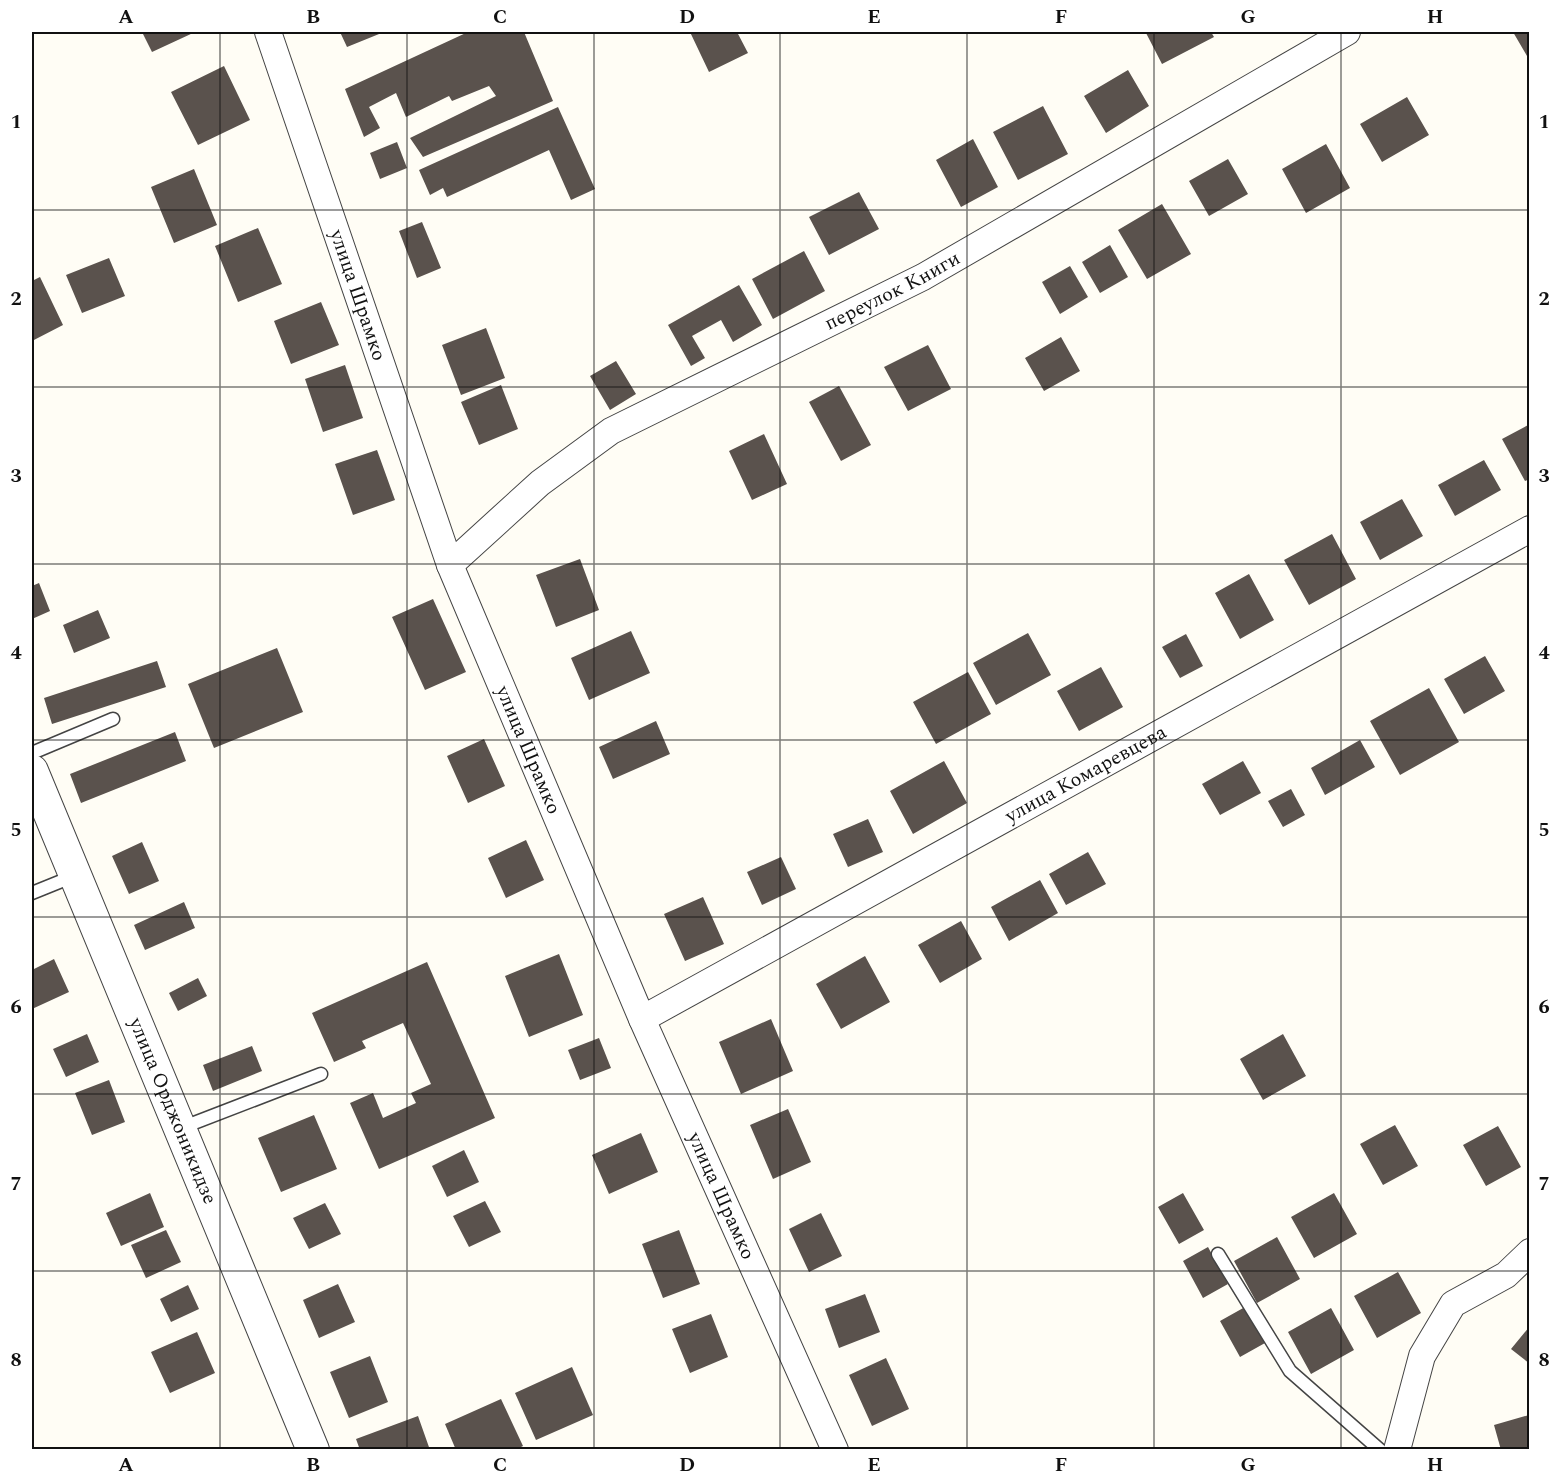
<svg xmlns="http://www.w3.org/2000/svg" width="1561" height="1481" font-family="Spectral,serif">
	<rect width="100%" height="100%" fill="#fffdf5"/>
	<path fill="#5a524d" d="M142,32H193V33L152,52Z
		M340,32H384L347,47Z
		M468,32H524L553,101L423,157L410,138L496,96L489,86L452,101L449,96L406,117L396,93L369,107L380,128L364,137L345,89Z
		M690,32H737L748,53L709,72Z
		M1148,32H1211L1214,37L1162,64L1146,33Z
		M1513,32H1530V54L1527,56Z
		M224,66L250,120L198,145L171,92Z
		M1128,70L1149,106L1106,133L1084,96Z
		M1407,97L1429,135L1382,162L1360,124Z
		M1043,106L1068,154L1018,180L993,132Z
		M558,107L595,189L571,200L549,150L447,197L443,188L430,195L419,170Z
		M973,139L998,187L961,207L936,160Z
		M397,142L407,168L380,179L370,153Z
		M1326,144L1350,188L1306,213L1282,169Z
		M1228,159L1248,194L1209,216L1189,181Z
		M194,169L217,225L174,243L151,187Z
		M859,192L879,229L829,255L809,217Z
		M1162,204L1191,254L1147,279L1118,230Z
		M422,222L441,268L417,278L399,231Z
		M258,228L282,284L238,302L215,246Z
		M1110,245L1128,277L1100,293L1082,262Z
		M804,251L825,291L773,319L752,279Z
		M109,258L125,296L82,313L66,275Z
		M1070,266L1088,297L1060,314L1042,282Z
		M40,277L63,325L32,341V281Z
		M739,285L762,325L733,342L721,320L692,336L705,358L691,366L668,325Z
		M321,302L339,345L291,364L274,321Z
		M486,328L505,378L461,395L442,345Z
		M1061,337L1080,371L1044,391L1025,358Z
		M928,345L951,389L908,411L884,367Z
		M616,361L636,394L610,410L590,376Z
		M345,365L363,418L323,432L305,379Z
		M501,385L518,429L479,445L461,402Z
		M839,386L871,445L841,461L809,402Z
		M1530,424V479L1525,481L1502,439Z
		M764,434L787,484L752,500L729,451Z
		M377,450L395,500L353,515L335,464Z
		M1484,460L1501,490L1455,516L1438,485Z
		M1402,499L1423,536L1380,560L1360,522Z
		M1332,534L1356,579L1309,605L1284,560Z
		M580,559L599,610L556,627L536,575Z
		M1249,574L1274,620L1240,639L1215,593Z
		M39,583L50,611L32,619V586Z
		M433,599L466,672L425,690L392,617Z
		M98,610L110,638L74,653L63,625Z
		M631,631L650,673L589,700L571,658Z
		M1028,633L1051,675L996,705L973,663Z
		M1186,634L1203,666L1180,678L1162,647Z
		M277,648L303,712L214,748L188,684Z
		M1485,656L1505,691L1464,714L1444,679Z
		M157,661L166,687L52,724L44,698Z
		M1101,667L1123,707L1079,731L1057,691Z
		M968,672L991,714L936,744L913,702Z
		M1429,688L1459,742L1400,775L1370,721Z
		M656,721L670,754L613,779L599,747Z
		M175,732L186,761L81,803L70,774Z
		M484,739L505,786L468,803L447,756Z
		M1360,740L1375,767L1325,795L1311,768Z
		M944,761L967,803L913,834L890,791Z
		M1243,761L1261,793L1220,815L1202,784Z
		M1291,789L1305,815L1283,827L1268,801Z
		M868,819L883,852L848,867L833,834Z
		M526,840L544,880L506,898L488,858Z
		M142,842L159,881L129,894L112,856Z
		M1088,852L1106,884L1066,905L1049,874Z
		M781,857L796,889L762,905L747,872Z
		M1040,880L1058,913L1009,941L991,907Z
		M703,897L724,944L685,961L664,914Z
		M184,902L195,928L145,950L134,925Z
		M961,921L982,959L940,983L918,945Z
		M559,954L583,1015L529,1037L505,976Z
		M865,956L890,1002L841,1029L816,984Z
		M54,959L69,992L32,1009V970Z
		M427,962L495,1118L379,1169L350,1103L373,1093L383,1118L416,1103L411,1093L431,1084L403,1023L362,1041L366,1048L334,1062L312,1013Z
		M198,978L207,996L178,1011L169,993Z
		M771,1019L793,1071L741,1094L719,1042Z
		M87,1034L99,1062L66,1077L53,1049Z
		M1283,1034L1306,1076L1263,1100L1240,1059Z
		M599,1038L611,1068L580,1080L568,1050Z
		M252,1046L262,1071L213,1091L203,1065Z
		M109,1080L125,1122L92,1135L75,1093Z
		M788,1109L811,1162L773,1179L750,1125Z
		M314,1115L337,1169L281,1192L258,1138Z
		M1395,1125L1418,1166L1383,1185L1360,1144Z
		M1498,1126L1521,1167L1486,1186L1463,1145Z
		M641,1133L658,1172L609,1194L592,1155Z
		M464,1150L479,1182L447,1197L432,1166Z
		M150,1193L164,1227L121,1246L106,1213Z
		M1183,1193L1204,1230L1179,1244L1158,1207Z
		M1334,1193L1357,1234L1314,1258L1291,1217Z
		M485,1201L501,1232L469,1247L453,1216Z
		M325,1203L341,1234L309,1249L293,1218Z
		M821,1213L842,1256L809,1272L789,1229Z
		M166,1230L181,1262L146,1278L131,1245Z
		M679,1230L700,1284L663,1298L642,1244Z
		M1277,1237L1300,1279L1257,1303L1234,1261Z
		M1208,1247L1228,1284L1203,1298L1183,1261Z
		M1398,1272L1421,1313L1377,1338L1354,1296Z
		M338,1284L355,1322L319,1338L303,1300Z
		M188,1285L199,1309L171,1322L160,1299Z
		M865,1294L880,1332L839,1348L825,1309Z
		M1245,1307L1265,1343L1240,1357L1220,1321Z
		M1331,1308L1354,1350L1311,1374L1288,1332Z
		M711,1314L728,1357L690,1373L672,1329Z
		M1530,1326V1364L1511,1349Z
		M197,1332L215,1373L170,1393L151,1352Z
		M370,1356L388,1402L349,1418L330,1372Z
		M886,1358L909,1409L872,1426L849,1375Z
		M572,1367L593,1415L536,1440L515,1393Z
		M501,1399L523,1446L515,1450H456L445,1424Z
		M1529,1415L1530,1450H1501L1494,1425Z
		M418,1416L430,1450H360L356,1439Z"/>
	<g fill="none" stroke-linecap="round" stroke-linejoin="round">
		<g stroke="#444" stroke-width="15">
			<path id="service" d="M32,753L113,719
				M32,893L74,876
				M181,1128L321,1074
				M1218,1254L1290,1371L1380,1450"/>
		</g>
		<g stroke="#444" stroke-width="28">
			<g id="minor">
				<path id="s1" d="M268,32L450,565L642,1019L835,1450"/>
				<path id="s2" d="M450,565L540,483L611,431L923,277L1347,32"/>
				<path id="s3" d="M642,1019L1530,529"/>
				<path d="M1397,1450L1422,1356L1453,1304L1506,1275L1530,1252"/>
			</g>
		</g>
		<g stroke="#444" stroke-width="34">
			<g id="tertiary">
				<path id="s4" d="M32,771L313,1450"/>
			</g>
		</g>
		<use href="#service" stroke="#fff" stroke-width="12"/>
		<use href="#minor" stroke="#fff" stroke-width="26"/>
		<use href="#tertiary" stroke="#fff" stroke-width="32"/>
	</g>
	<path fill="none" stroke="#111" stroke-width="1.5" stroke-opacity="0.55" d="M220,32V1450M407,32V1450M594,32V1450M780,32V1450M967,32V1450M1154,32V1450M1341,32V1450M32,210H1530M32,387H1530M32,564H1530M32,740H1530M32,917H1530M32,1094H1530M32,1271H1530"/>
	<g text-anchor="middle" dominant-baseline="central" stroke-width="6" stroke-linejoin="round" paint-order="stroke">
		<g font-size="20" fill="#111" stroke="#fff">
			<text stroke="none"><textPath href="#s2" startOffset="524">переулок Книги</textPath></text>
			<text stroke="none"><textPath href="#s1" startOffset="278">улица Шрамко</textPath></text>
			<text stroke="none"><textPath href="#s1" startOffset="764">улица Шрамко</textPath></text>
			<text stroke="none"><textPath href="#s3" startOffset="507">улица Комаревцева</textPath></text>
			<text stroke="none"><textPath href="#s4" startOffset="368">улица Орджоникидзе</textPath></text>
			<text stroke="none"><textPath href="#s1" startOffset="1250">улица Шрамко</textPath></text>
		</g>
	</g>
	<rect width="1561" height="1481" fill="none" stroke="#ffffff" stroke-width="66"/>
	<rect x="33" y="33" width="1495" height="1415" fill="none" stroke="#111" stroke-width="2"/>
	<g font-size="20" text-anchor="middle" font-weight="bold" fill="#111">
		<text x="126" y="23">A</text>
		<text x="313" y="23">B</text>
		<text x="500" y="23">C</text>
		<text x="687" y="23">D</text>
		<text x="874" y="23">E</text>
		<text x="1061" y="23">F</text>
		<text x="1248" y="23">G</text>
		<text x="1435" y="23">H</text>
		<text x="16" y="128">1</text>
		<text x="1544" y="128">1</text>
		<text x="16" y="305">2</text>
		<text x="1544" y="305">2</text>
		<text x="16" y="482">3</text>
		<text x="1544" y="482">3</text>
		<text x="16" y="659">4</text>
		<text x="1544" y="659">4</text>
		<text x="16" y="836">5</text>
		<text x="1544" y="836">5</text>
		<text x="16" y="1013">6</text>
		<text x="1544" y="1013">6</text>
		<text x="16" y="1190">7</text>
		<text x="1544" y="1190">7</text>
		<text x="16" y="1366">8</text>
		<text x="1544" y="1366">8</text>
		<text x="126" y="1471">A</text>
		<text x="313" y="1471">B</text>
		<text x="500" y="1471">C</text>
		<text x="687" y="1471">D</text>
		<text x="874" y="1471">E</text>
		<text x="1061" y="1471">F</text>
		<text x="1248" y="1471">G</text>
		<text x="1435" y="1471">H</text>
	</g>
</svg>
